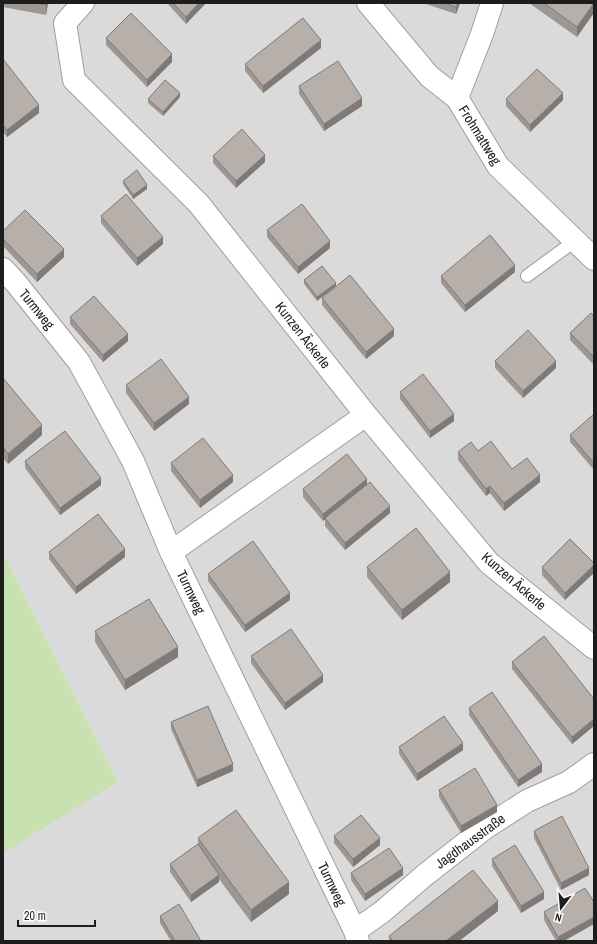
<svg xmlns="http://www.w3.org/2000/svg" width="597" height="944" font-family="'Archivo Narrow',sans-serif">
	<rect width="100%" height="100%" fill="#edeae4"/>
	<path fill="#dbdada" d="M3,3H594V941H3V844L118,782L3,553Z"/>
	<path fill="#c8e1b0" d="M3,553L118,782L3,853Z"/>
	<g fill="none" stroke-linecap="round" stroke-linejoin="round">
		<g stroke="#9e9e9e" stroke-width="14">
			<path id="service" d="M527,276L576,240"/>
		</g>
		<g stroke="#9e9e9e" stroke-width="24">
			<path id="minor" d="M83,3L65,23L74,80L199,204L366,415L489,563L594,648
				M368,3L429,76L457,98
				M492,3L482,34L457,98L498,166L594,259
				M3,269L16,283L79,362L133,461L171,552L355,931L358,941
				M171,552L366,415
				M355,931L382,912L425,875L485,828L527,801L569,782L594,764"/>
		</g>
		<use href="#service" stroke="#fff" stroke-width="12"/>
		<use href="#minor" stroke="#fff" stroke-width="22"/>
	</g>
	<path fill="#9d9692" d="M3,3H48L46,15L3,7Z
		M167,3H206L186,24Z
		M423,3H460L456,14Z
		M529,3H594L577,37Z
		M106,38L172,62L147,87L106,45Z
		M321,48L263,93L245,71V64Z
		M3,59L39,113L7,137L3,132Z
		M299,86L362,106L324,131L299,94Z
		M180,97L163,116L148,103V99Z
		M506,99L563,100L530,132L506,106Z
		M213,156L265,162L236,188L213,163Z
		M123,181L147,189L133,199L123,184Z
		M101,216L163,244L137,266L101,223Z
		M267,230L330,248L298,274L267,237Z
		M3,231L64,257L37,282L3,246Z
		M322,266L317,301L304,284V280Z
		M515,272L465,312L441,283V276Z
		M322,298L394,336L366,359L322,305Z
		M594,316V365L570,340V333Z
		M70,317L128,341L103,362L70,324Z
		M495,361L556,368L523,398L495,368Z
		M3,378L42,435L8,464L3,458Z
		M126,385L189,404L154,431L126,393Z
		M400,392L454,421L430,438L400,399Z
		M594,414V470L570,442V435Z
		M478,451L512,469L540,482L504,511L490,493L486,496L458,460V452Z
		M25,461L101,485L60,515L25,468Z
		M171,463L233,482L200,508L171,471Z
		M367,484L390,513L345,550L325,526V519L323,521L303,497V489Z
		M49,552L125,557L76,594L49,559Z
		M594,563L565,600L542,575V567Z
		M367,567L450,582L402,620L367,577Z
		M208,574L290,600L245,632L208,581Z
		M95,631L178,657L125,690L95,642Z
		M251,656L323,682L285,710L251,663Z
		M512,662L594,699V726L572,744L512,669Z
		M469,708L542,772L518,787L469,715Z
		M171,722L233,771L197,787L171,729Z
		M399,747L463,750L417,781L399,754Z
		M439,790L497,812L461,833L439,797Z
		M534,831L589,875L561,890L534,838Z
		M334,836L380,845L353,867L334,843Z
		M198,838L289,894L251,922L219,879V882L191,902L170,872V864L198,845Z
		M492,859L544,899L521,913L492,866Z
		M351,873L403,875L365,901L351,880Z
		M498,911L459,941H389V936Z
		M544,912L564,941H556L544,920Z
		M160,916L201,941H171L160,923Z"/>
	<path fill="#7f7a77" d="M46,3H48L46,15Z
		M199,3H206L186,24V17Z
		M458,3H460L456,14V7Z
		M594,3V13L577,37V27Z
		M321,40V48L263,93V86Z
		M172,54V62L147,87V80Z
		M180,93V97L163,116V112Z
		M563,93V100L530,132V125Z
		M362,98V106L324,131V124Z
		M39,105V113L7,137V130Z
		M265,155V162L236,188V181Z
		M147,185V189L133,199V195Z
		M163,237V244L137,266V258Z
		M330,241V248L298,274V267Z
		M64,249V257L37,282V274Z
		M515,265V272L465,312V305Z
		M336,283V286L317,301V297Z
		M394,329V336L366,359V352Z
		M128,334V341L103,362V355Z
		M556,361V368L523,398V391Z
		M189,397V404L154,431V423Z
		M454,414V421L430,438V431Z
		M42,425V435L8,464V454Z
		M233,475V482L200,508V500Z
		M540,475V482L504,511V503Z
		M101,478V485L60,515V508Z
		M367,479V486L323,521V514Z
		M490,486V493L486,496V489Z
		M390,506V513L345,550V543Z
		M125,549V557L76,594V587Z
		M594,565V573L565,600V593Z
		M450,572V582L402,620V610Z
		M290,593V600L245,632V625Z
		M178,647V657L125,690V680Z
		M323,675V682L285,710V703Z
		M594,719V726L572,744V737Z
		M463,743V750L417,781V774Z
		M233,764V771L197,787V780Z
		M542,764V772L518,787V780Z
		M497,805V812L461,833V826Z
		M380,838V845L353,867V859Z
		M403,868V875L365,901V894Z
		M589,868V875L561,890V883Z
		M219,875V882L191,902V895Z
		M289,882V894L251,922V910Z
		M544,892V899L521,913V906Z
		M498,901V911L459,941H446Z
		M594,917V924L564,941H558V937Z"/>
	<path fill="#b6afaa" stroke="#7f7a77" d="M35,3H46V5Z
		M173,3H199L186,17Z
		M444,3H458L456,7Z
		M544,3H594L577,27Z
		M131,13L172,54L147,80L106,38Z
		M303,18L321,40L263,86L245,64Z
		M3,59L39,105L7,130L3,125Z
		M338,61L362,98L324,124L299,86Z
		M537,69L563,93L530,125L506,99Z
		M165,80L180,93L163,112L148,99Z
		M242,129L265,155L236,181L213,156Z
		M137,170L147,185L133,195L123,181Z
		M126,194L163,237L137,258L101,216Z
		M302,204L330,241L298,267L267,230Z
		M25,210L64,249L37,274L3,239V231Z
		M490,235L515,265L465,305L441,276Z
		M322,266L336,283L317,297L304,280Z
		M350,275L394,329L366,352L322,298Z
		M94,296L128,334L103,355L70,317Z
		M591,313L594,316V357L570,333Z
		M528,330L556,361L523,391L495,361Z
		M161,359L189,397L154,423L126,385Z
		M423,374L454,414L430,431L400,392Z
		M3,378L42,425L8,454L3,447Z
		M594,414V463L570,435Z
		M65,431L101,478L60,508L25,461Z
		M203,438L233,475L200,500L171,463Z
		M491,441L512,469L527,458L540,475L504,503L490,486L486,489L458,452L471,442L478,451Z
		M347,454L367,479L323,514L303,489Z
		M370,482L390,506L345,543L325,518Z
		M98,514L125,549L76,587L49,552Z
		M416,528L450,572L402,610L367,567Z
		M570,539L594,563V565L565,593L542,567Z
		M253,541L290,593L245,625L208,574Z
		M149,599L178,647L125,680L95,631Z
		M291,629L323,675L285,703L251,656Z
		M544,636L594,699V719L572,737L512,662Z
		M492,692L542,764L518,780L469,708Z
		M208,706L233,764L197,780L171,722Z
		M444,716L463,743L417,774L399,747Z
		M475,768L497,805L461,826L439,790Z
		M236,810L289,882L251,910L198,838Z
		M361,815L380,838L353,859L334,836Z
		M562,816L589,868L561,883L534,831Z
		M198,844L219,875L191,895L170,864Z
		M515,845L544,892L521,906L492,859Z
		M389,848L403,868L365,894L351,873Z
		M473,870L498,901L446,941H393L389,936Z
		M585,888L594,902V917L558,937L544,912Z
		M179,904L201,941H175L160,916Z"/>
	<g text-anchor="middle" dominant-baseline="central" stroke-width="3" stroke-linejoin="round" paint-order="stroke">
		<g font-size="14" fill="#1d1d1d" stroke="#fff">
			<text transform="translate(480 135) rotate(58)">Frohmattweg</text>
			<text transform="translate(37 309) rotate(51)">Turmweg</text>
			<text transform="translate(303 335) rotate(52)">Kunzen Äckerle</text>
			<text transform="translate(514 581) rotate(41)">Kunzen Äckerle</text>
			<text transform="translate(191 592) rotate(64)">Turmweg</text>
			<text transform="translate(470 841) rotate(-36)">Jagdhausstraße</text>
			<text transform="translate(332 884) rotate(64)">Turmweg</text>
		</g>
	</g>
	<rect width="597" height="944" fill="none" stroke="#1d1d1d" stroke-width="8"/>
	<g transform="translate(561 908) rotate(196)" stroke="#ffffff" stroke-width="3" paint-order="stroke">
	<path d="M0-3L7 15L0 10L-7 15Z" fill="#1d1d1d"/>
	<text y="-6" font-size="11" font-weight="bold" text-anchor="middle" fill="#1d1d1d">N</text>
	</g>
	<path d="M18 920v6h77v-6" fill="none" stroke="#1d1d1d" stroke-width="2"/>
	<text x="24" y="920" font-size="12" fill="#1d1d1d" stroke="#ffffff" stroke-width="3" paint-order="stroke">20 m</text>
</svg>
